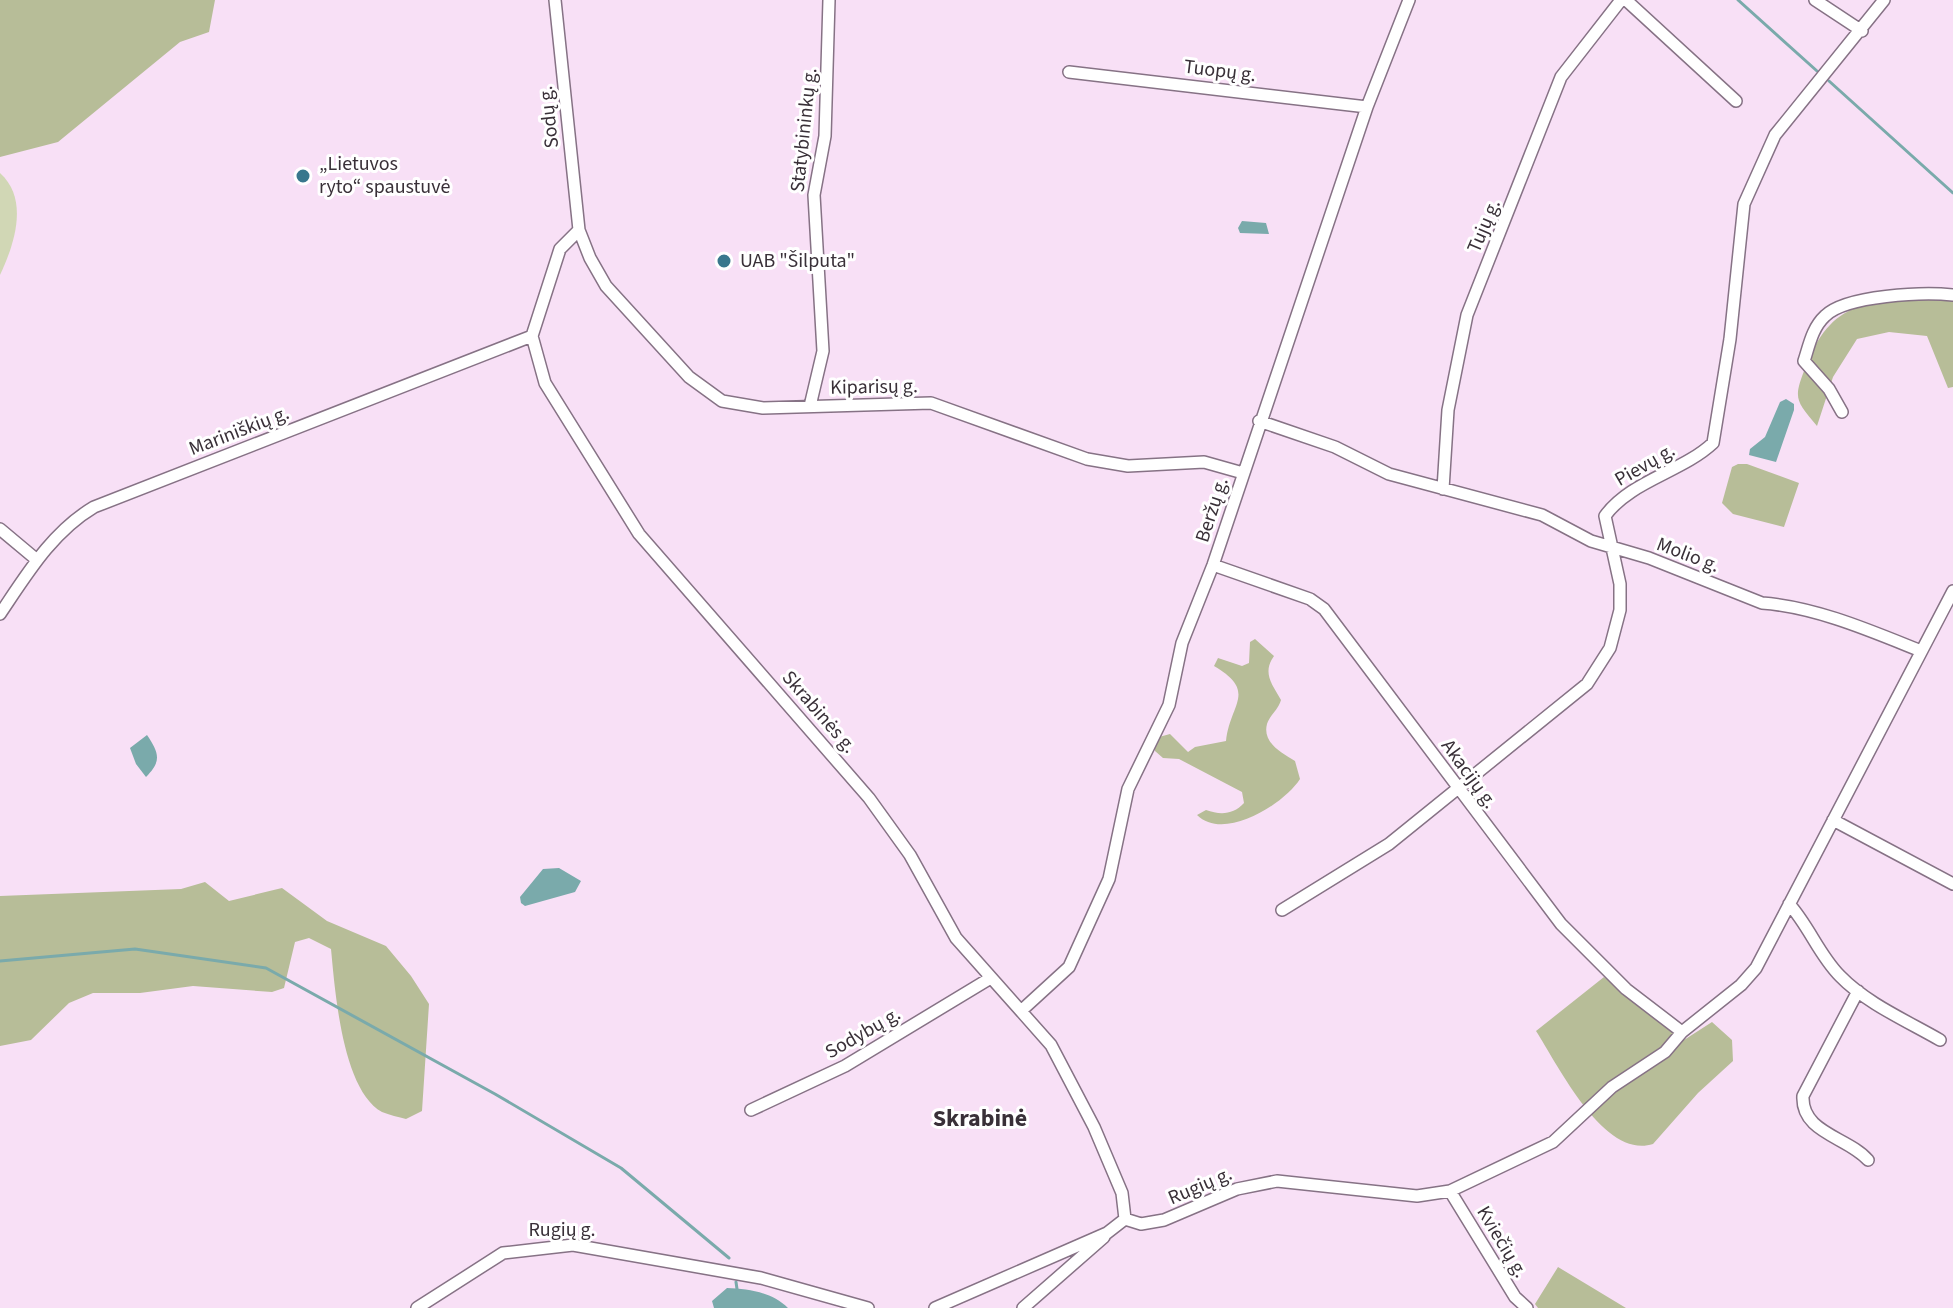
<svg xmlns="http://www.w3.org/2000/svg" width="1953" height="1308" font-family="'Source Sans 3',sans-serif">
	<rect width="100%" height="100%" fill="#f8e0f6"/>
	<path fill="#d1d7b5" d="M0,173C29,199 15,243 0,275Z"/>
	<path fill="#b7bd98" d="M0,0H215L209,32L180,42L58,142L0,157Z
		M1942,297L1953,298V387L1948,388L1927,336L1889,332L1857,339L1833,377L1817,426C1795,399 1793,399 1806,366C1835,292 1874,305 1942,297Z
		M1738,464H1747L1799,483L1784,527L1733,514L1722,503L1732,467Z
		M1255,639L1274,656C1262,673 1272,684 1281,700C1278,710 1270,715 1267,724C1262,743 1282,753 1295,761L1300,779C1284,804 1224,842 1197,815L1206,810C1220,815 1233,815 1244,803L1242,792L1179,759L1163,758L1155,751L1154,745L1159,737L1170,734L1188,752L1195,747L1226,741C1230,703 1258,692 1214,666L1218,658L1242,666L1249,663L1250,642Z
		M205,882L229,901L282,888L327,921L386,946L411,976L429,1004L422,1111L406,1119C399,1117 389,1115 382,1112C342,1090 335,990 331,949L309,938L295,942L284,988L272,992L193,986L140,993H93L69,1003L31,1040L0,1046V896L181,889Z
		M1604,977L1684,1040L1712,1022L1732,1040L1733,1061L1698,1093L1653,1144C1604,1160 1558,1065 1536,1031Z
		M1558,1267L1626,1308H1538L1535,1304Z"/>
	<path fill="#7aaaab" d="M1242,221L1266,223L1269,234L1240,233L1238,228Z
		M1786,399L1794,404V410L1776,462L1749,455L1750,449L1765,437L1780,402Z
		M147,735C159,753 162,761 146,777L136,764L130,748Z
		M559,868L581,881L575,892L525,906L521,903L520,897L543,869Z
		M727,1288C749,1289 772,1292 788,1308H714L712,1301Z"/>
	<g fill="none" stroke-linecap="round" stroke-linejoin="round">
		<path stroke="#7aaaab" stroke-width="3" d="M1738,0L1817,71
			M1829,81L1953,193
			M0,961L135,949L266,968L495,1094L621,1168L729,1258
			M736,1282L737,1289"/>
		<g stroke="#867285" stroke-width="14">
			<path id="minor" d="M555,0L579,230L590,258L606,286L689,377L722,401L763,408L931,403L1087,459L1128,466L1204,462L1243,473
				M1626,0L1736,101
				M1815,0L1862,31
				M1069,72L1367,107
				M579,230L560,249L532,336L545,383L639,534L869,798L910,855L956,938L1051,1045L1094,1127L1122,1193L1125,1219
				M810,406L823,351L814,195L825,136L829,0
				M1842,412L1829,389L1804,361C1809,346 1812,328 1825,316C1846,295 1924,292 1953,295
				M1259,421L1335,447L1389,474L1542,515L1591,541L1649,558L1762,603C1816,607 1871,631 1921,651
				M1443,489L1448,410L1467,315L1561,77L1621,0
				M0,529L37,560
				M1213,565L1310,599L1324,609L1561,924L1626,989L1682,1032
				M0,614C27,574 52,532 94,507L532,336
				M1833,820L1953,884
				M1789,904C1809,926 1819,955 1840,976C1866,1003 1907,1021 1940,1040
				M1282,910L1389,844L1587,684L1610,648L1620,610V584L1605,516C1630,481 1682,472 1713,443L1730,339L1744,204L1775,135L1884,0
				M1858,991L1803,1096C1801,1133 1848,1137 1868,1160
				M1022,1010L1069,967L1109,879L1128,789L1169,705L1182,643L1213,565L1367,107L1409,0
				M751,1110L845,1066L989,979
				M1450,1191L1515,1297L1527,1308
				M1125,1219L1141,1224L1164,1220L1237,1189L1277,1181L1417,1196L1450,1191L1553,1142L1612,1087L1665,1052L1682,1032L1741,985L1756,968L1953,591
				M417,1308L503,1253L573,1245L761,1278L868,1308
				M935,1308L1107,1233L1125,1219
				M1023,1308L1104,1237"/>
		</g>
		<use href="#minor" stroke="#fff" stroke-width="11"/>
	</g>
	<g fill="#39778d" stroke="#fff" stroke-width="3">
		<circle cx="303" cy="176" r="8"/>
		<circle cx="724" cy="261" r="8"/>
	</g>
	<g text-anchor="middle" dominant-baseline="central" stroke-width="6" stroke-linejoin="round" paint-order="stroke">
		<g font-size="20" fill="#393038" stroke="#fff">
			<text transform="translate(1220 71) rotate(7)">Tuopų g.</text>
			<text transform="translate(549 117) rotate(-96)">Sodų g.</text>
			<text transform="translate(804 130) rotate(-84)">Statybininkų g.</text>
			<text transform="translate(1484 226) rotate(-67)">Tujų g.</text>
			<text transform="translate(874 387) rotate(-1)">Kiparisų g.</text>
			<text transform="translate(239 431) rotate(-21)">Mariniškių g.</text>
			<text transform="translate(1645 465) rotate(-30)">Pievų g.</text>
			<text transform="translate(1212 510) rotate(-72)">Beržų g.</text>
			<text transform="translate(1688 555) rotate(21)">Molio g.</text>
			<text transform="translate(819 712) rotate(49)">Skrabinės g.</text>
			<text transform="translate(1469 774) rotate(54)">Akacijų g.</text>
			<text transform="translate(863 1033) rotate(-30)">Sodybų g.</text>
			<text transform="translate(1200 1186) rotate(-23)">Rugių g.</text>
			<text x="562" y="1230">Rugių g.</text>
			<text transform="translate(1502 1242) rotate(59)">Kviečių g.</text>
		</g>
		<g font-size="20" fill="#393038" stroke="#fff" text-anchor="start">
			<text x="319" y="164">„Lietuvos<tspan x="319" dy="23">ryto“ spaustuvė</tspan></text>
			<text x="740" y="261">UAB "Šilputa"</text>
		</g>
		<g font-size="24" font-weight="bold" fill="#393038" stroke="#fff">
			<text x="980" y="1118">Skrabinė</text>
		</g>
	</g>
</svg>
